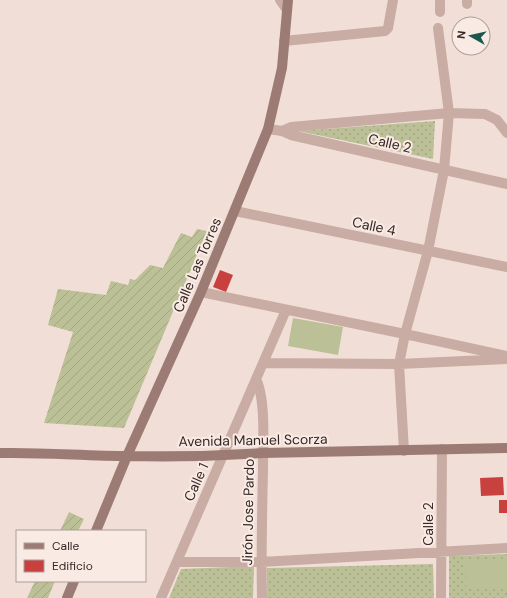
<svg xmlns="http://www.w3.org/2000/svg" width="507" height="598" font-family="'DM Sans',sans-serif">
	<defs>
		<pattern id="grass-dots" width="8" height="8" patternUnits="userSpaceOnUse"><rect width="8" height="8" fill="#bcc097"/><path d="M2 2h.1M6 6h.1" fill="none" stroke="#a2a582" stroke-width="1.8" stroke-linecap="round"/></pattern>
		<pattern id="garden-furrows" width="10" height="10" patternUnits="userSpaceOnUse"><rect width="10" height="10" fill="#bcc097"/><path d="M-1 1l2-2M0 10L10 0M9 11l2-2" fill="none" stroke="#a2a582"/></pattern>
	</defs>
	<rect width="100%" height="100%" fill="#f1dfd7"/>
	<path fill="url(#grass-dots)" d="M435,121L433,159L298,131Z
		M507,554V598H449V556Z
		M433,564L434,598H267V568Z
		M254,566L253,598H169L181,569Z"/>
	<path fill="url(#garden-furrows)" d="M197,229L207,231L124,428L44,423L73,332L48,325L58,289L106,295L111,281L128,285L130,279L135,280L150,265L163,268L181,233L192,237Z
		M69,512L84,519L78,531H60Z
		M35,581H55L48,598H27Z"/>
	<path fill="#bcc097" d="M293,318L343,327L338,355L288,346Z
		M507,559V587L466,588L465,560Z"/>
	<path fill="#c9413e" d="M220,270L233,275L226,292L213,287Z
		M503,477L504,495L481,496L480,478Z
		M499,500H507V513H499Z"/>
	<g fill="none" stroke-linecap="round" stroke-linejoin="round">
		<path stroke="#c9aca3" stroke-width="10" d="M280,0L287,10
			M467,0V4
			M440,12V0
			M284,41L385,31L388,28L393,0
			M268,129L282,131L291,135L507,184
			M282,131L291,127L449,113L485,114L497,120L507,133
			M235,211L507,267
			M201,292L405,334L507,356
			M263,363L399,364L507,359
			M256,379C266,399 263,446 263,470C262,512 261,555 262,598
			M404,451L399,364L405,334L428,251L444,170L449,113L438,28
			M177,562H261L507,548
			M161,598L286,310
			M441,598L442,449"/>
		<path stroke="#9d7b75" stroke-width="10" d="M0,453C43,452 86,456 128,456C173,457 218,456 263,453L507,448
			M96,531L127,456L201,292L268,129L282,68L288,0
			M67,598L74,581"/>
	</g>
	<g text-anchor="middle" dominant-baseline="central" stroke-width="4" stroke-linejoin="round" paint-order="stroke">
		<g font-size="14" fill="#342725" stroke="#f9ebe4">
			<text transform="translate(390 143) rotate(13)">Calle 2</text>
			<text transform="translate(374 226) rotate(12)">Calle 4</text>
			<text transform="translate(197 265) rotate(-67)">Calle Las Torres</text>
			<text transform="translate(253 440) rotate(-1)">Avenida Manuel Scorza</text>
			<text transform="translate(196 482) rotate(-66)">Calle 1</text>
			<text transform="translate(248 512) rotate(-89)">Jirón Jose Pardo</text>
			<text transform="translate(428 524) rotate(-90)">Calle 2</text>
		</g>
	</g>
	<rect x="16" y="530" width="130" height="52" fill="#f9ebe4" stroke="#aa9d98"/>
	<rect x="24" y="543" width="20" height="6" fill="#9d7b75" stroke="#aa9d98"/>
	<text x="52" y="550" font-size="12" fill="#342725">Calle</text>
	<rect x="24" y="560" width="20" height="12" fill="#c9413e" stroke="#aa9d98"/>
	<text x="52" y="570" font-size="12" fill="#342725">Edificio</text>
	<g transform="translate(471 36) rotate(278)"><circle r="19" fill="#f9ebe4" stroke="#aa9d98"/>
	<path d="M0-3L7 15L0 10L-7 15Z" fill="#1a574d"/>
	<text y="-6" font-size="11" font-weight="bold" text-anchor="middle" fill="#342725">N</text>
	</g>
</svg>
